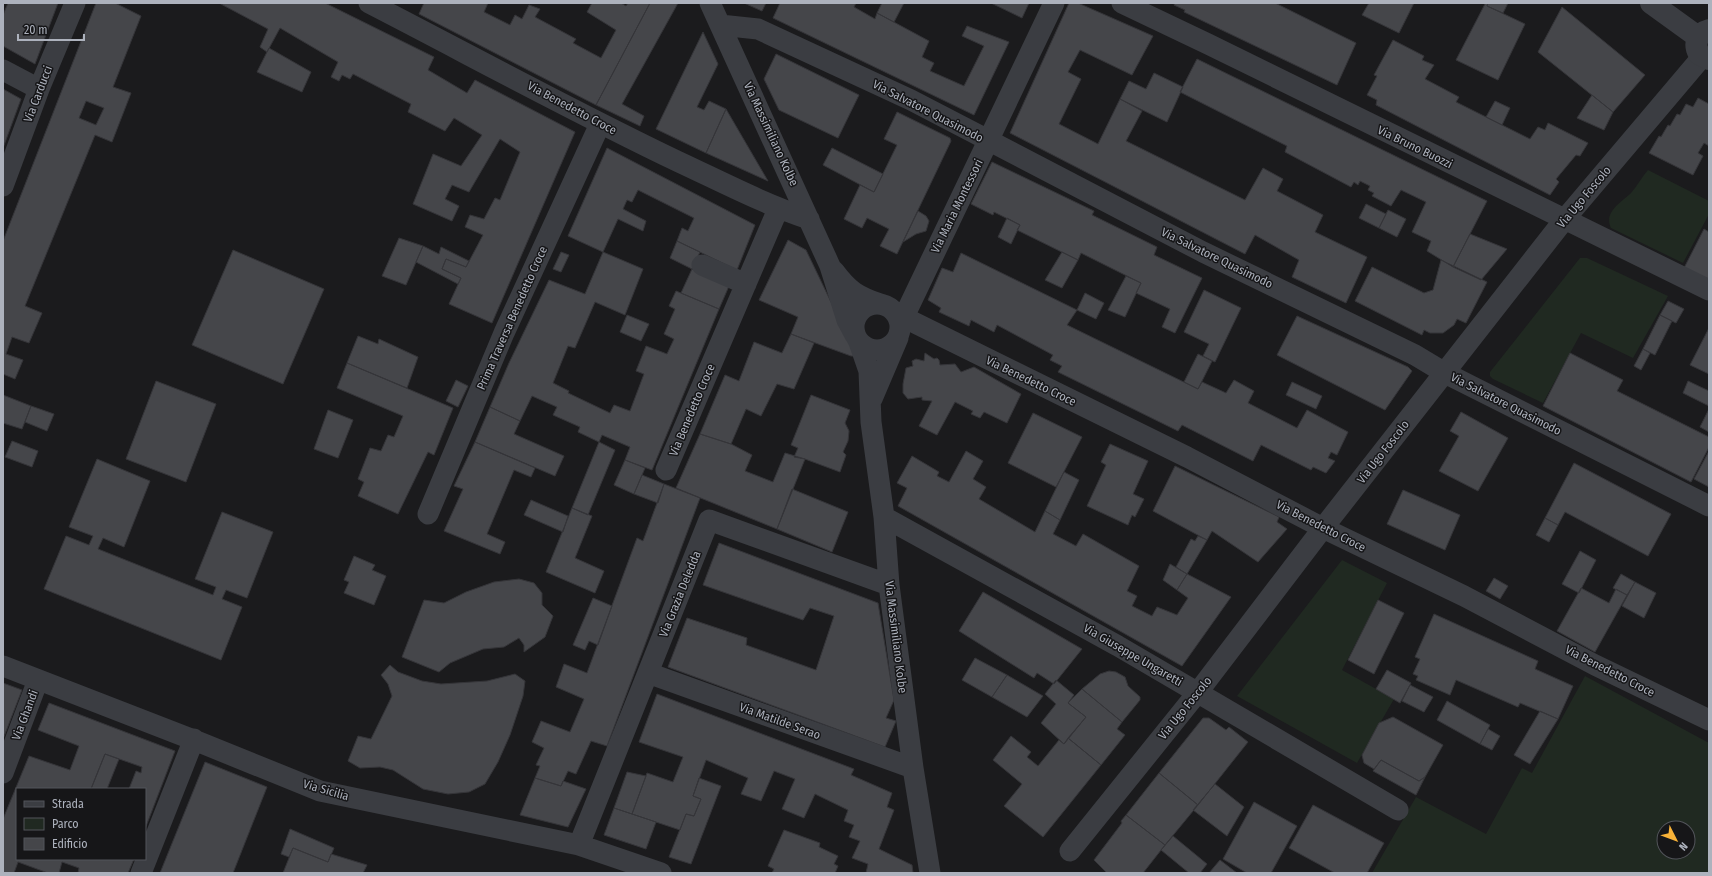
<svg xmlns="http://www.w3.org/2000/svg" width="1712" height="876" font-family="'Fira Sans Condensed',sans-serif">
	<rect width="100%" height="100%" fill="#1b1b1d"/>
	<path fill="#202921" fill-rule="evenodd" d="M1648,170L1709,201V214L1683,263L1611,228C1603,212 1622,202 1631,193C1637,186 1642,177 1648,170Z
		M1580,258H1587L1668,296L1633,358L1581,333L1543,403L1493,379L1490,376V372Z
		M1342,560L1387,583L1342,670L1394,699L1357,763L1237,696Z
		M1585,676L1709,743V873H1372L1416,797L1486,834L1522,768L1532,773ZM1664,828H1688V852H1664Z"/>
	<path fill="#45464a" stroke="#353539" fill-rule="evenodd" d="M8,3H58L35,64L3,46V15Z
		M96,3H115L141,16L113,87L131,93L112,142L95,135L25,306L42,313L29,343L12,337L6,354L23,360L15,379L3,374V241ZM86,101L104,108L96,125L79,118Z
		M219,3H325L434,57L428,70L467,93L475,80L575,132L492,323L449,304L461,278L442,269L446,259L466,267L483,235L465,227L470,215L484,219L495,198L500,200L520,152L500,139L469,192L452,185L445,199L459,206L452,221L413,204L433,154L461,166L482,135L454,118L445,131L408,112L411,104L353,74L350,79L342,75L339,81L331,77L338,62L280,28L267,52L260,47L268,29Z
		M424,3H488L484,12L510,25L515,15L522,19L529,5L540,9L535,17L576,39L573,43L601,58L616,30L587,12L592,3H621L626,6L628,3H650L596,105L419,14Z
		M650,3H678L622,104L644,116L640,126L596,105Z
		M744,3H766L762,11Z
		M780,3H856L854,7L875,19L877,13L929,41L922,57L934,63L930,71L964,86L984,46L962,36L967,26L1009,42L974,115L773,18Z
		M882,3H904L894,22L877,13Z
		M991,3H1029L1022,18Z
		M1069,3H1078L1153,36L1132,75L1080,50L1068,72L1081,79L1059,124L1098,144L1120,99L1142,111L1126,141L1245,200L1263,168L1283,179L1277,191L1323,215L1315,232L1367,257L1346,303L1292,277L1299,260L1255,235L1245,254L1010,133Z
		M1175,3H1275L1356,43L1337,85L1184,12L1185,10L1174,5Z
		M1369,3H1414L1399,33L1362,15Z
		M1484,3H1488L1487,6L1525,24L1498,80L1456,60L1485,4Z
		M1488,3H1508L1503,13L1487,6Z
		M1562,7L1645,75L1613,112L1538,52Z
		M703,32L718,64L697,107L704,110L709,101L726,109L706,153L656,129Z
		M1393,40L1424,56L1422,60L1434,65L1425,79L1459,97L1456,102L1530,139L1538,127L1545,130L1548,123L1588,143L1580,156L1576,155L1556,179L1559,182L1550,195L1376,105L1377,100L1367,95L1377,76L1374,75Z
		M269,48L311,72L302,92L257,72Z
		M776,54L859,95L838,138L779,110L764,79Z
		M1197,59L1487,201L1453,267L1427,251L1431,241L1412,232L1426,202L1401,190L1391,206L1372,196L1374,193L1368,190L1370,186L1360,181L1358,185L1354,182L1351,187L1285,152L1287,146L1180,92Z
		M1154,73L1183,87L1167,122L1120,99L1129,81L1146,89Z
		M3,89L21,99L3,148Z
		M1592,95L1613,112L1604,130L1577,118Z
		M1698,98L1709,104V146L1704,143L1698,153L1703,156L1693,175L1649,153L1659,136L1661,137L1668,125L1670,126L1677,114L1680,115L1686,104L1693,107Z
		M1495,101L1510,108L1502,125L1486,117Z
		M726,109L768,181L706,153Z
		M897,112L950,138L951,141L897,254L880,246L889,229L867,218L862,228L844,219L860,185L874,192L897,145L884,139Z
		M607,148L755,225L737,270L677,241L682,228L688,231L694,218L638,190L632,202L627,200L623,209L646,221L643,231L618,219L603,252L643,269L625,315L595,302L575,348L568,346L553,383L569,391L568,393L610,413L614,405L630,411L644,374L636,371L646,346L667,354L674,339L664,334L675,309L669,306L676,291L719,309L652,470L625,460L630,447L602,435L599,442L578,432L580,427L553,415L557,407L532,396L520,421L490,407L509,363L549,280L585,294L603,252L568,236Z
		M832,148L883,174L874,192L823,165Z
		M992,162L1094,211L1092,215L1157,247L1154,255L1202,278L1175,333L1162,327L1170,309L1136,293L1141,283L1081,253L1078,260L1017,230L1020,225L994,212L993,215L971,204Z
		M1366,204L1386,214L1379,228L1359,218Z
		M1388,210L1406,219L1397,237L1379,228Z
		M918,211L926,216L929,221L926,231L916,234L903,242Z
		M1007,218L1020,225L1011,244L998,237Z
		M1704,229L1709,232V281L1684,268Z
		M1470,234L1507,249L1481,280L1453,267Z
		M399,238L423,246L406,285L382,276Z
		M788,240L806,250L857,356H851L791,334L798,317L759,300Z
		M677,241L700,252L692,269L670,258Z
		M423,246L439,254L441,247L469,261L466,267L446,259L442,269L461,278L458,284L416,262Z
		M233,250L324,289L283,384L192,345Z
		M561,252L569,255L561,272L553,269Z
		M1062,252L1078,260L1062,288L1045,280Z
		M961,253L1077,310L1067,325L1198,389L1202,382L1226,393L1234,380L1254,391L1248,403L1297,428L1307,410L1348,432L1337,455L1331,452L1328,458L1335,461L1326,473L1313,467L1311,470L1261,445L1253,461L1182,425L1178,431L1058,372L1062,366L1050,360L1053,355L997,325L994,332L971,320L969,326L939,312L941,308L928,300L942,268L953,272Z
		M1441,260L1487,282L1466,323L1457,319L1454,325L1443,333H1430L1424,330L1422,335L1355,301L1372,267L1424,293L1433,290Z
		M692,269L729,286L719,309L681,293Z
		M1126,276L1141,283L1125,317L1108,310Z
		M1204,290L1241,308L1215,362L1203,356L1209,344L1184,332Z
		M1085,293L1104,303L1096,319L1077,310Z
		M1668,301L1684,309L1676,323L1660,315Z
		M627,315L649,324L641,341L620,332Z
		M1660,315L1672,321L1655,355L1643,349Z
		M1297,316L1408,367L1412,371L1385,410L1277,355Z
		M1709,328V374L1690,365Z
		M791,334L814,343L794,389L777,384L761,416L746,409L731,444L700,434L725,375L739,381L754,342L782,353Z
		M358,336L378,344L379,339L418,357L407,388L347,363Z
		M1643,349L1650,353L1641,370L1634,366Z
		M925,353L934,359L937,358L939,360L940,365L955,364L961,372L974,367L1021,394L1007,423L984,412L980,418L971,414L973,411L955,402L937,435L919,426L932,401L922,400V397L908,399L903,393V384L906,368L913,366L912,361L916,359L924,361Z
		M1570,353L1623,380L1617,391L1709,437V447L1691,482L1543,406Z
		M1198,354L1212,361L1198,389L1184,382Z
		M347,363L453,408L434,455L428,452L398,514L358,496L364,482L358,479L370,448L381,451L388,435L394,437L403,416L337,388Z
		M456,380L468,386L458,407L446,401Z
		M156,381L216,404L186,482L126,459Z
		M1688,381L1709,391V406L1683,393Z
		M1292,382L1322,396L1316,409L1286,395Z
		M3,395L31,406L22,429L3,423Z
		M811,395L850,410L845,423L849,431L848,441L843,452L846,455L840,472L805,459L794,457L798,448L791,445Z
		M31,406L54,414L47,431L25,422Z
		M490,407L520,421L514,434L564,456L555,476L475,442Z
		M1709,409V432L1700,427Z
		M328,410L353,420L338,458L314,449Z
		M1461,412L1508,438L1478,491L1439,471L1459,436L1450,431Z
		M1033,413L1082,437L1056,487L1008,463Z
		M700,434L731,444L752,455L745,471L773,482L785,453L805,459L777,529L676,488Z
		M12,441L38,451L32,467L5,457Z
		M475,442L535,468L531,477L514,470L487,534L505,542L500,554L444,531L463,489L454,486Z
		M599,442L615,450L588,515L572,508Z
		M1110,444L1148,461L1133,494L1144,499L1135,517L1132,515L1128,525L1087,506L1106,465L1101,462Z
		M966,451L983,461L973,479L986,487L979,499L1035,532L1045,511L1060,520L1053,534L1076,546L1083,534L1139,566L1127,591L1137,596L1132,606L1152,616L1157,607L1177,615L1188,598L1177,590L1187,574L1231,597L1182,666L898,506L907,488L897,483L912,456L939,472L937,476L949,482Z
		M1709,451V487L1694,479Z
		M97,459L150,481L124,547L103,538L98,549L213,595L216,587L195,579L222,512L273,532L247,598L226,590L222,599L242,607L221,660L44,589L66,536L89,545L93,536L69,527Z
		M625,460L645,468L634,494L614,485Z
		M1574,463L1671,514L1648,556L1565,512L1558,525L1545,518Z
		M1175,466L1279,517L1277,522L1287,529L1258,562L1212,531L1207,540L1153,511Z
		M1064,472L1079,480L1060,520L1045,511Z
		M642,475L664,484L658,503L634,494Z
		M664,484L700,498L607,746L591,741L576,774L568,771L561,786L535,778L540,766L536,765L544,748L532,742L541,721L570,732L584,699L556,687L564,664L587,673L637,538L643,541Z
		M792,489L848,512L832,552L777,529Z
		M1403,490L1460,515L1445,550L1387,524Z
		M531,500L568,516L563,532L524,515Z
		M572,508L592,516L575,558L604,571L595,593L546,572Z
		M1545,518L1558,525L1549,542L1536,535Z
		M1198,536L1207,540L1187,574L1176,567L1191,539L1195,541Z
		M719,543L878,603L894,700L886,718L896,721L885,747L668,667L687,618L747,638L746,645L816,670L834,616L810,608L803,620L703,585Z
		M1580,551L1596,560L1579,593L1562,584Z
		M354,556L375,565L372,570L386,576L374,605L344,593L349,582L344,580Z
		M1170,564L1187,574L1177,590L1163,580Z
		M1621,574L1635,582L1627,595L1613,588Z
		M1494,578L1508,586L1500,599L1486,591Z
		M519,579L534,583L542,593V605L553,616L545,637L524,652V645L519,638L504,647L483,649L450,663L439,672L402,657L424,600L444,603L466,592L494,582Z
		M1635,582L1656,593L1644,618L1622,606Z
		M1581,588L1609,603L1616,589L1627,595L1595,652L1557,631Z
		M983,592L1082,649L1054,684L1037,673L1034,678L959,631Z
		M593,598L612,606L598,645L589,641L585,650L573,645Z
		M1378,600L1404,613L1374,674L1348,660Z
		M1434,614L1538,661L1535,669L1573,686L1558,719L1520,703L1518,707L1456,680L1450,695L1416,680L1418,676L1413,674L1420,659L1415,657Z
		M975,658L1007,675L992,697L962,680Z
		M390,665L398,672L422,681L441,684L487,681L515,674L525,681L523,696L510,735L498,762L485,784L469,792L448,794L423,789L393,770L380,767L360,768L348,761L358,736L371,739L392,696L388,684L381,675Z
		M1387,670L1411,683L1400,703L1376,689Z
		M1109,671L1116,672L1125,677L1128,686L1140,697V700L1122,722L1082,689L1100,674Z
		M1007,675L1043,696L1027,717L992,697Z
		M1056,680L1074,695L1068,703L1086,717L1064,744L1041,723L1056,704L1045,694Z
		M3,683L22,690L3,739Z
		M1410,685L1433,697L1424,712L1402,701Z
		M1082,689L1122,722L1117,729L1125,735L1101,765L1068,738L1086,717L1068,703Z
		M657,694L854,769L851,775L892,793L887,807L894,810L879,849L912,865L913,873H866L868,864L852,858L860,841L849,837L854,825L844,821L848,810L815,794L804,818L782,809L795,779L774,771L761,801L741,794L748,778L706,760L693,796L701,799L694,816L686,814L680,830L632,814L647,773L673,782L683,757L639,742Z
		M1447,701L1490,725L1480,744L1437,720Z
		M49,703L175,751L145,829V789H129L136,771L141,773L142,767L105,754L91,789H17V859H134L128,873H78L79,868L62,862L59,873H48L18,862L14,873H3V819L29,756L70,770L79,746L38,730Z
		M1540,711L1558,719L1530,764L1514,755Z
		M1393,717L1443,745L1425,777L1419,781L1381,760L1374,769L1364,763L1362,755L1379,723Z
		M1203,718H1209L1226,730L1229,727L1248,742L1198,805L1159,773Z
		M1488,729L1500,736L1492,750L1480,744Z
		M1011,736L1031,752L1027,757L1038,766L1059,740L1064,744L1068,738L1101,765L1043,837L1004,806L1022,784L993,760Z
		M105,754L119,759L107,789H91Z
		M1381,760L1419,781L1425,777L1416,795L1373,771Z
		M205,762L267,787L233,873H160Z
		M627,772L646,776L632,814L614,808Z
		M1159,773L1198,805L1165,845L1126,815Z
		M535,778L561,786L563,781L586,789L568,827L520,815Z
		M699,778L721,786L691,864L669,857L686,814L694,816L701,799L693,796Z
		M1215,784L1244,807L1227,836L1193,810Z
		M1254,802L1297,826L1271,873H1247L1223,859Z
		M1313,805L1384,843L1367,873H1335L1289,848Z
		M614,808L656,822L646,849L604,835Z
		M1126,815L1165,845L1143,873H1107L1094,860L1122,823L1121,821Z
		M290,829L334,848L328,862L293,848L289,857L281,854Z
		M784,830L820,843L819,847L838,856L834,864L838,866L835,873H772L774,869L768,866Z
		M1173,836L1207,864L1200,873H1189L1161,850Z
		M293,848L328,862L331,854L367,865L363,873H283Z
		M1220,860L1237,873H1209Z"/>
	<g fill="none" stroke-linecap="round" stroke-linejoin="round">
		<path stroke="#3b3d42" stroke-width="21" d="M369,3C472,56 574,112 679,162C722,182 764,204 809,219
			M710,3L830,266L847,320L855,335
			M1122,3L1208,44L1709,290
			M720,25L758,29L911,100L1203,252L1415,355L1445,373L1709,506
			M3,70L39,89
			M3,186L39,89L75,3
			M702,265L746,284
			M834,271C849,291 857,296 880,304
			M854 327a23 23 0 1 1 46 0a23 23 0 1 1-46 0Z
			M903,317L1187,457L1323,528L1464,596L1595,665L1709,720
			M901,323L1054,3
			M859,342L869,371L871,422L884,517L889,585L913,768L930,873
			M872,399L898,338
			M666,470L778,209
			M428,514L504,333L600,124
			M884,517L1118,646L1398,810
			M3,666L199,742L320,791L579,845L661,873
			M648,673L913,768
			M3,773L38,680
			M579,845L709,520L889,585
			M1070,851L1198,692L1323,528L1564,220L1702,57
			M141,873L194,739"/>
		<path stroke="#3b3d42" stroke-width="22" d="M1651,3L1698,37
			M1709,30C1698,33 1693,43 1699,54L1709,59"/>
	</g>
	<g text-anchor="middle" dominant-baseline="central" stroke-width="3" stroke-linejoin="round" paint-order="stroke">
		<g font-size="12" fill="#adb2bd" stroke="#161618">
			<text transform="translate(38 94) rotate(-69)">Via Carducci</text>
			<text transform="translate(572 108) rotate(28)">Via Benedetto Croce</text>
			<text transform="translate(928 111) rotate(27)">Via Salvatore Quasimodo</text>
			<text transform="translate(771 134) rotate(65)">Via Massimiliano Kolbe</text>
			<text transform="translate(1415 147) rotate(26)">Via Bruno Buozzi</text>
			<text transform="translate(1584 197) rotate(-50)">Via Ugo Foscolo</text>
			<text transform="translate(957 206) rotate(-64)">Via Maria Montessori</text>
			<text transform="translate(1217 258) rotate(26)">Via Salvatore Quasimodo</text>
			<text transform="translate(512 318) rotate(-66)">Prima Traversa Benedetto Croce</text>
			<text transform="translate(1031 381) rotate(26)">Via Benedetto Croce</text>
			<text transform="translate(1506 404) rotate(27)">Via Salvatore Quasimodo</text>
			<text transform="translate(692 410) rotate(-67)">Via Benedetto Croce</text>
			<text transform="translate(1383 452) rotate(-52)">Via Ugo Foscolo</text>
			<text transform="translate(1321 526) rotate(27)">Via Benedetto Croce</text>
			<text transform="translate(680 594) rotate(-68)">Via Grazia Deledda</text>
			<text transform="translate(896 637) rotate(83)">Via Massimiliano Kolbe</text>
			<text transform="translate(1133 655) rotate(30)">Via Giuseppe Ungaretti</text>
			<text transform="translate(1610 671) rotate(27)">Via Benedetto Croce</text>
			<text transform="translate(1185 708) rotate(-51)">Via Ugo Foscolo</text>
			<text transform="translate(25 715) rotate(-69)">Via Ghandi</text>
			<text transform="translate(780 721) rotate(20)">Via Matilde Serao</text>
			<text transform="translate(326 790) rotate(16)">Via Sicilia</text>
		</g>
	</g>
	<rect width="1712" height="876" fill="none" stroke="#adb2bd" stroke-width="8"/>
	<rect x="16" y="788" width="130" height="72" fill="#161618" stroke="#52545a"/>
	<rect x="24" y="801" width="20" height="6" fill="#3b3d42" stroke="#52545a"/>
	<text x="52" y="808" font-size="12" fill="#adb2bd">Strada</text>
	<rect x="24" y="818" width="20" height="12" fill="#202921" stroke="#52545a"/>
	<text x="52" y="828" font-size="12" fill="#adb2bd">Parco</text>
	<rect x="24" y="838" width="20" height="12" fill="#45464a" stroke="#52545a"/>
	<text x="52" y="848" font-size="12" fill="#adb2bd">Edificio</text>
	<g transform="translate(1676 840) rotate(132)"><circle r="19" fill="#161618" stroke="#52545a"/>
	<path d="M0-3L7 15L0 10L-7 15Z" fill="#f8b238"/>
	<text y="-6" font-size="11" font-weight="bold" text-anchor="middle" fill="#adb2bd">N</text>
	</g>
	<path d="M18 34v6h66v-6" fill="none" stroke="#adb2bd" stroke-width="2"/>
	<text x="24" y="34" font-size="12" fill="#adb2bd" stroke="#161618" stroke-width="3" paint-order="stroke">20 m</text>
</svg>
